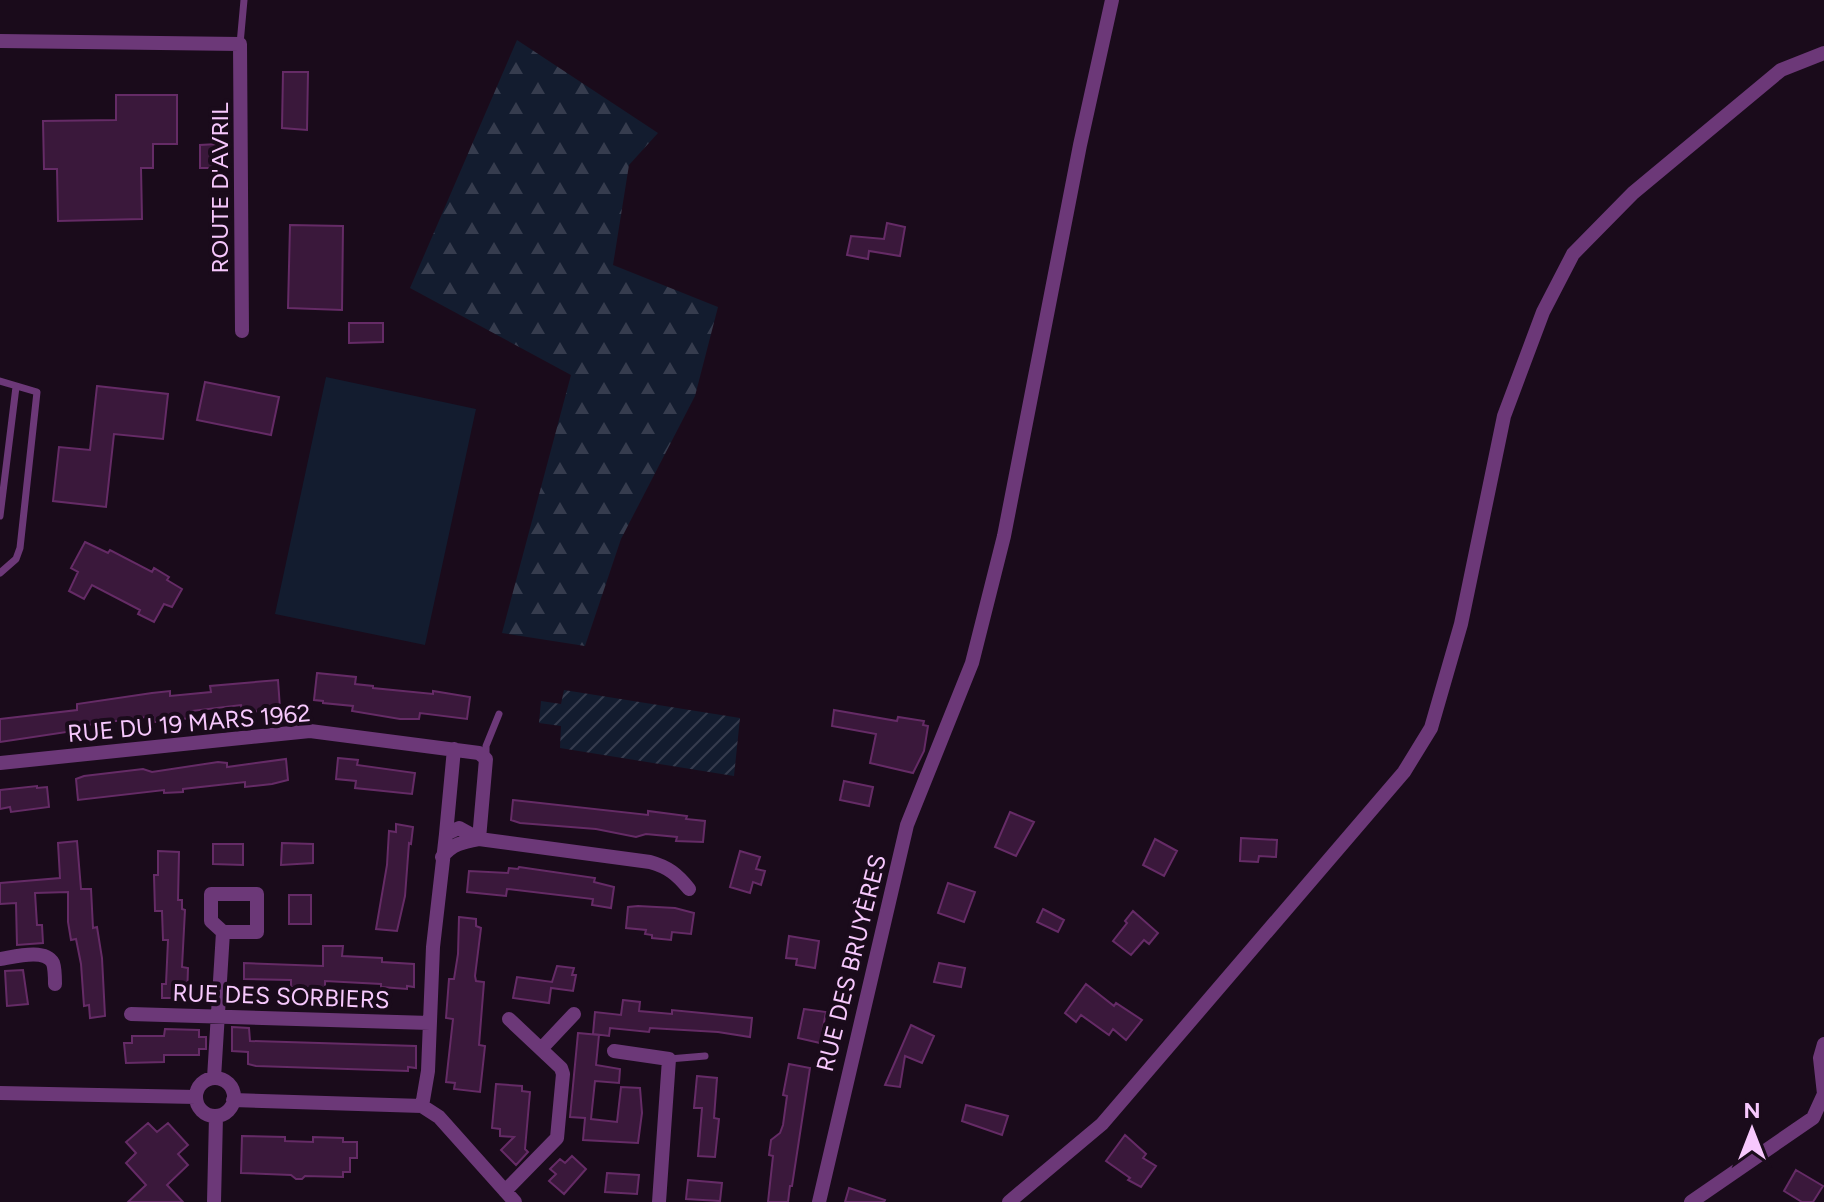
<svg xmlns="http://www.w3.org/2000/svg" width="1824" height="1202" font-family="Figtree,sans-serif">
	<defs>
		<pattern id="forest-firs" width="22" height="20" patternUnits="userSpaceOnUse" patternTransform="scale(2)"><rect width="22" height="20" fill="#131c2f"/><path d="M5 1l3.5 6h-7zM16 11l3.5 6h-7z" fill="#363c4e"/></pattern>
		<pattern id="garden-furrows" width="10" height="10" patternUnits="userSpaceOnUse" patternTransform="scale(2)"><rect width="10" height="10" fill="#131c2f"/><path d="M-1 1l2-2M0 10L10 0M9 11l2-2" fill="none" stroke="#363c4e"/></pattern>
	</defs>
	<rect width="100%" height="100%" fill="#1a0b1b"/>
	<path fill="url(#forest-firs)" d="M517,40L658,133L629,165L613,265L718,307L695,396L621,539L585,646L502,633L571,375L410,288Z"/>
	<path fill="#131c2f" d="M326,377L476,409L425,645L275,614Z"/>
	<path fill="url(#garden-furrows)" d="M564,690L740,718L734,776L560,748L561,726L539,723L541,701L561,704Z"/>
	<path fill="#3a183b" stroke="#652b66" stroke-width="2" d="M283,72H308L307,130L282,128Z
		M116,95H177V144H153V168H141L142,219L58,221L57,169H44L43,121L116,120Z
		M217,144L218,168H200V145Z
		M887,223L905,227L900,256L869,251L868,259L847,255L851,236L884,239Z
		M290,225L343,226L342,310L288,308Z
		M349,323H383V342L349,343Z
		M205,382L279,397L271,435L197,420Z
		M97,386L168,394L163,439L114,434L106,507L53,501L59,447L90,450Z
		M85,542L108,553L110,550L152,572L154,568L169,577L167,580L182,589L172,607L164,604L154,622L138,614L140,610L92,585L84,599L69,591L78,572L71,568Z
		M317,673L356,677L355,684L373,686V688L433,694V691L470,697L467,719L420,713L419,719H400L352,711L353,706L323,703V701L314,700Z
		M278,680L280,708L271,709L272,711L242,712L241,705L191,711L192,718L182,719V721L154,722L153,716L79,726L80,730L0,742V719L77,710V704L152,693L170,691V696L211,692L210,686Z
		M834,710L897,721L898,717L924,721L923,725L928,726L924,751L913,773L870,763L876,734L832,726Z
		M338,758L358,760L357,765L415,773L412,794L355,788L356,781L336,779Z
		M286,759L288,780L272,784L245,787V782L183,789V792L164,793V790L78,800L76,779L84,776L143,769L152,772L218,762L227,763V767Z
		M844,781L873,787L869,806L840,800Z
		M37,786V788L47,787L49,807L11,812L10,807L0,809V790Z
		M513,800L648,815V811L687,816L686,819L705,821L703,842L676,841L677,837L646,834L636,837L596,829L520,823L511,820Z
		M1010,812L1034,822L1016,856L995,847Z
		M396,824L413,827L411,844L409,843L405,896L397,931L376,929L387,865L389,831L396,832Z
		M1241,838L1277,840L1276,857L1259,856L1258,862L1240,861Z
		M1155,839L1177,851L1164,876L1143,865Z
		M77,841L81,889H91L93,928L97,927L102,958L105,1016L90,1018L89,1005L84,1006L81,964L76,939L71,940L68,922V892L35,893L37,925H42L43,943L17,945L16,903L0,904V883L60,878L58,843Z
		M282,843L313,844V863L281,865Z
		M213,844H243V865L213,864Z
		M158,851L179,852L178,900H182V909L185,910L182,967L188,968L187,998H162V984H166L168,940H163L162,911H155L154,875H158Z
		M740,851L760,857L756,869L765,871L761,885L753,882L750,893L730,887Z
		M519,867L595,878L594,882L614,887L611,908L592,905L593,899L507,889L506,896L467,892L469,871L508,873L509,868L518,869Z
		M948,883L975,892L964,922L938,913Z
		M289,895H311V924H289Z
		M638,906L675,908L694,913L691,934L672,932L671,940L652,938V935L645,934L646,930L626,928L628,907Z
		M1043,909L1064,920L1058,932L1037,922Z
		M1133,911L1158,933L1149,944L1144,940L1131,955L1113,941L1127,923L1125,921Z
		M459,917L476,919V926L481,928L475,976L476,981L484,982L479,1045L485,1046L480,1092L454,1089L455,1083L446,1082L453,1019L446,1018L449,979H454L458,954Z
		M789,936L819,941L815,968L796,965L797,959L786,958Z
		M323,946H343L342,956L382,958V962L414,964V987L407,986V989L381,987V984L325,981V988L291,987V980L244,979V963L323,966Z
		M939,963L965,968L961,987L934,982Z
		M557,966L574,968L572,975H576L573,991L551,988L549,1003L513,998L517,977L552,982Z
		M23,970L28,1004L7,1006L5,971Z
		M1086,984L1114,1006L1116,1003L1142,1020L1126,1040L1113,1029L1109,1035L1081,1015L1076,1022L1065,1013Z
		M623,1000L640,1002L639,1011L672,1014V1010L752,1018L750,1037L718,1032L650,1028L649,1032L610,1028L609,1036L593,1034L595,1012L621,1015Z
		M804,1009L826,1012L820,1043L798,1038Z
		M911,1025L934,1036L922,1063L905,1056L900,1087L885,1085Z
		M232,1027L249,1028L250,1041L416,1046V1068L408,1067V1071L256,1066L248,1064V1052L232,1051Z
		M165,1029L199,1030V1037H206V1049H199V1055H164V1062L126,1063L124,1043H132V1036H164Z
		M578,1033L599,1035L596,1065L620,1069L619,1083L595,1081L591,1119L617,1122L621,1087L640,1088L642,1113L638,1143L583,1140L585,1118L570,1117Z
		M789,1064L810,1068L792,1186H790L788,1202H768L773,1156L769,1155L771,1140L780,1133L783,1125L787,1096L783,1095Z
		M697,1076L717,1078L714,1118L719,1119L715,1157L698,1156L702,1108H694Z
		M496,1084L522,1086V1091L530,1092L525,1149L528,1152L516,1165L501,1150L514,1137L500,1136V1129L492,1128Z
		M966,1105L1008,1116L1002,1135L962,1121Z
		M148,1123L157,1132L168,1123L188,1145L178,1154L188,1165L167,1185L183,1202H128L146,1185L126,1163L136,1153L126,1142Z
		M1125,1135L1146,1154L1143,1158L1156,1166L1141,1187L1128,1180L1130,1178L1106,1161Z
		M242,1136L285,1137V1141L313,1142V1137L343,1138V1142H357V1158H350V1172H343V1177L305,1176L302,1179H296L291,1175L241,1173Z
		M572,1156L586,1169L564,1194L549,1181L556,1174L550,1169L560,1159L565,1163Z
		M1796,1170L1823,1186L1813,1202H1802L1784,1191Z
		M607,1173L639,1175L637,1194L605,1192Z
		M688,1180L722,1183L720,1201L686,1199Z
		M849,1188L885,1200L884,1202H845Z"/>
	<g fill="none" stroke-linecap="round" stroke-linejoin="round">
		<path stroke="#6c3878" stroke-width="7" d="M240,44L244,0
			M0,381L37,392L20,548L16,559L0,573
			M0,516L16,387
			M486,757V746L499,714
			M669,1059L705,1056"/>
		<path stroke="#6c3878" stroke-width="14" d="M0,41L240,44L242,331
			M0,763L310,731L479,753L486,759L479,839C463,842 452,844 442,857
			M446,834L454,749
			M0,959C14,957 45,948 53,963C55,969 55,978 55,984
			M131,1014L430,1023
			M541,1049L574,1014
			M614,1051L669,1059L659,1202
			M214,1078L223,932H257V894H211V921L223,932
			M196 1097a19 19 0 1 1 38 0a19 19 0 1 1-38 0Z
			M0,1093L196,1097
			M233,1100L422,1106L439,1117L515,1202
			M422,1106L428,1071L433,947L446,834L459,828L479,839L650,862C668,867 677,874 689,889
			M505,1191L557,1138L563,1074L561,1068L509,1019
			M214,1202L216,1116
			M819,1202L907,825L972,663L1004,536L1080,145L1112,0
			M1009,1202L1102,1124L1404,772L1431,728L1461,624L1504,416L1543,312L1573,254L1633,193L1781,70L1824,53
			M1691,1202L1813,1118L1824,1094L1820,1058L1824,1044"/>
	</g>
	<g text-anchor="middle" dominant-baseline="central" stroke-width="8" stroke-linejoin="round" paint-order="stroke">
		<g font-size="24" fill="#f7c8fd" stroke="#1a0b1b">
			<text transform="translate(219 188) rotate(-90)">ROUTE D'AVRIL</text>
			<text transform="translate(189 723) rotate(-5)">RUE DU 19 MARS 1962</text>
			<text transform="translate(851 963) rotate(-76)">RUE DES BRUYÈRES</text>
			<text transform="translate(281 996) rotate(2)">RUE DES SORBIERS</text>
		</g>
	</g>
	<g transform="translate(1752 1130)" stroke="#1a0b1b" stroke-width="6" paint-order="stroke">
	<path d="M0-6L14 30L0 20L-14 30Z" fill="#f7c8fd"/>
	<text y="-12" font-size="22" font-weight="bold" text-anchor="middle" fill="#f7c8fd">N</text>
	</g>
</svg>
